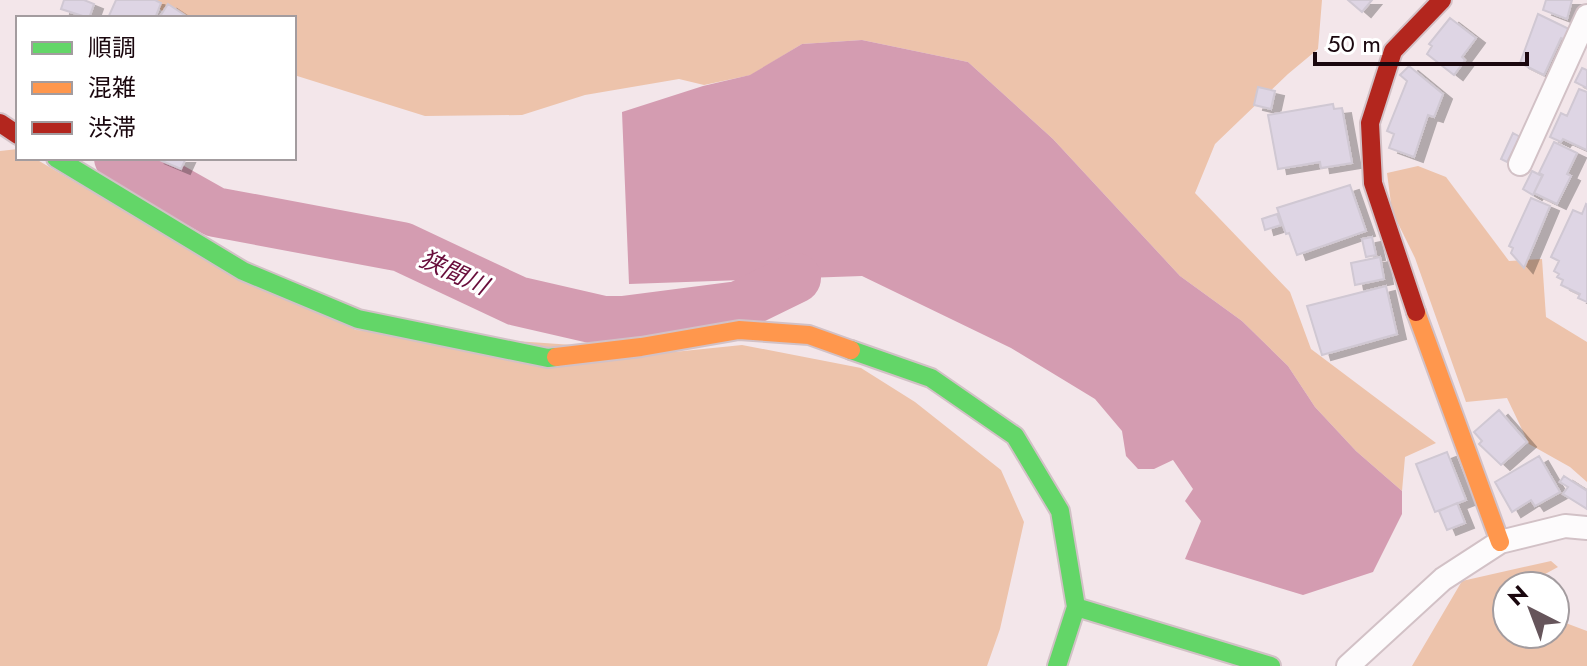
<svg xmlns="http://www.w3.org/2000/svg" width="1587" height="666" font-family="Jost,'Noto Sans JP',sans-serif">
	<defs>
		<filter id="shadow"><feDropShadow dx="9" dy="5" stdDeviation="0" flood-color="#0004"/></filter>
	</defs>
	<rect width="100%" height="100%" fill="#f3e6ea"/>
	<path fill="#edc3ab" d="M150,0H1322L1318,49L1288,74L1215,144L1195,193L1290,292L1311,349L1436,443L1405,457L1402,491L1356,451L1315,407L1288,366L1242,321L1180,276L1053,139L968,62L862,40L802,44L751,75L704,85L679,79L585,95L522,115L425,116L294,75V18H170Z
		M18,149V158H34L234,275L356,330L674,352L742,345L861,368L915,402L1001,470L1024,522L1000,629L987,666H0V151Z
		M1418,166L1446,177L1509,261L1542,259L1546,317L1587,342V482L1570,467L1529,444L1507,398L1466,402L1415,258L1392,211L1387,173Z
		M1551,561L1558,567L1523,586H1507V634H1555V619L1587,631V666H1412L1462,581Z"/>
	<path fill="#d49cb1" d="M862,40L968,62L1053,139L1180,276L1242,321L1288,366L1315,407L1356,451L1402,491V514L1373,572L1303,595L1185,559L1201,521L1185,501L1193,489L1173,460L1154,469H1138L1126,456L1122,431L1095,399L1011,348L862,276L629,284L622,112L703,86L750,75L802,44Z"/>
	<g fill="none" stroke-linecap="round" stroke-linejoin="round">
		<path stroke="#d49cb1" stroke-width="50" d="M119,158L215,212L402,247L517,301L604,321H623L739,306L796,278"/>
	</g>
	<path fill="#ded5e4" stroke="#d0c8d3" stroke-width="2" filter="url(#shadow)" d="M64,0H84L94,4L89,18L61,9Z
		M116,0H155L161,3L155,18H108Z
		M1348,0H1372L1362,12Z
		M1546,0H1572L1567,19L1543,10Z
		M168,4L189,18H159Z
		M1538,14L1571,30L1566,40L1561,38L1544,75L1520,63Z
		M1450,18L1476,38L1462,57L1465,60L1454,75L1427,54L1432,46L1429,44Z
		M1409,66L1443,94L1434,117L1428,115L1414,157L1389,148L1394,134L1387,131L1407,81L1400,75Z
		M1582,68L1587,70V88L1575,82Z
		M1258,87L1275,91L1271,109L1254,105Z
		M1579,89L1587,92V150L1563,139L1561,142L1550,137L1561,113L1567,116Z
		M1333,104L1334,109L1342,108L1352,163L1321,168L1320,162L1278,169L1268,115Z
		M1513,133L1520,137L1507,162L1501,159Z
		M1554,142L1577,153L1567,174L1571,176L1557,204L1534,193L1543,175L1539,173Z
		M155,158H186L181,169Z
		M1532,171L1542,176L1533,195L1523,189Z
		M1350,185L1366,231L1297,255L1289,233L1286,234L1277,208Z
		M1531,198L1550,206L1524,268L1511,253L1513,248L1509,246Z
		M1586,204L1587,205V302L1578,298L1580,294L1561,285L1563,280L1557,277L1559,274L1554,271L1559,261L1551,257L1573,210L1582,214Z
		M1277,214L1281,225L1265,230L1262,219Z
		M1372,237L1376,255L1366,257L1362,239Z
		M1380,257L1384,279L1355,285L1351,263Z
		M1386,286L1397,334L1322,355L1307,306Z
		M1499,410L1527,442L1501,465L1479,444L1482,441L1474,432Z
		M1447,452L1466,500L1435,512L1416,464Z
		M1539,456L1560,492L1535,506L1531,500L1512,512L1495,482Z
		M1564,476L1587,491V509L1563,494L1568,487L1560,482Z
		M1457,503L1465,523L1447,530L1439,511Z"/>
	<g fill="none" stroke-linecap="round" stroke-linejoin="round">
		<g stroke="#d2c1c6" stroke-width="26">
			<path id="street" d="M1520,164L1587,16
				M1348,666L1443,579L1500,542L1565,526L1587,528"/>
		</g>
		<g stroke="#d2c1c6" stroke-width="22">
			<path id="fast" d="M56,158L243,271L358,319L548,358L556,357
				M851,350L931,378L1015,436L1060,511L1076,607L1057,666
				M1076,607L1271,666"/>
		</g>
		<g stroke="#d2c1c6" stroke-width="22">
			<path id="slow" d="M1416,312L1500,542
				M556,357L641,347L739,330L809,335L851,350"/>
		</g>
		<g stroke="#d2c1c6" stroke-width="22">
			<path id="jam" d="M0,123L18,135
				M1416,312L1373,183L1370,123L1393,51L1442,0"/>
		</g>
		<use href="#street" stroke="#fdfbfc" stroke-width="22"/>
		<use href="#fast" stroke="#63d668" stroke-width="18"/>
		<use href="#slow" stroke="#ff974d" stroke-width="18"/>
		<use href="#jam" stroke="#b3261e" stroke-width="18"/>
	</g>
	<g text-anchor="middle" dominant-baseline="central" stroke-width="6" stroke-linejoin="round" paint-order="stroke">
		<g font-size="24" font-style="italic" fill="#680c3a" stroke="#fff">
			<text transform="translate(454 272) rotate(25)">狭間川</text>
		</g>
	</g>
	<rect x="16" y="16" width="280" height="144" fill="#ffffff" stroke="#a39c9f" stroke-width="2"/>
	<rect x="32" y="42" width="40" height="12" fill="#63d668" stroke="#a39c9f" stroke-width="2"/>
	<text x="88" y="56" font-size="24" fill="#1a070e">順調</text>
	<rect x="32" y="82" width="40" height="12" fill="#ff974d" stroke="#a39c9f" stroke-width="2"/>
	<text x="88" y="96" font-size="24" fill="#1a070e">混雑</text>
	<rect x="32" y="122" width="40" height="12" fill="#b3261e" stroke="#a39c9f" stroke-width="2"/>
	<text x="88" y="136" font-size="24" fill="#1a070e">渋滞</text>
	<g transform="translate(1531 610) rotate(318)"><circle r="38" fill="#ffffff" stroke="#a39c9f" stroke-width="2"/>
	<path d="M0-6L14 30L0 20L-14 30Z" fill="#66555b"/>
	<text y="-12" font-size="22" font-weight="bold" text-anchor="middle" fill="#1a070e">N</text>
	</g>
	<path d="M1315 52v12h212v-12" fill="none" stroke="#1a070e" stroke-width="4"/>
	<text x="1327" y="52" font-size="24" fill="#1a070e" stroke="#ffffff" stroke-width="6" paint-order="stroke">50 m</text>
</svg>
